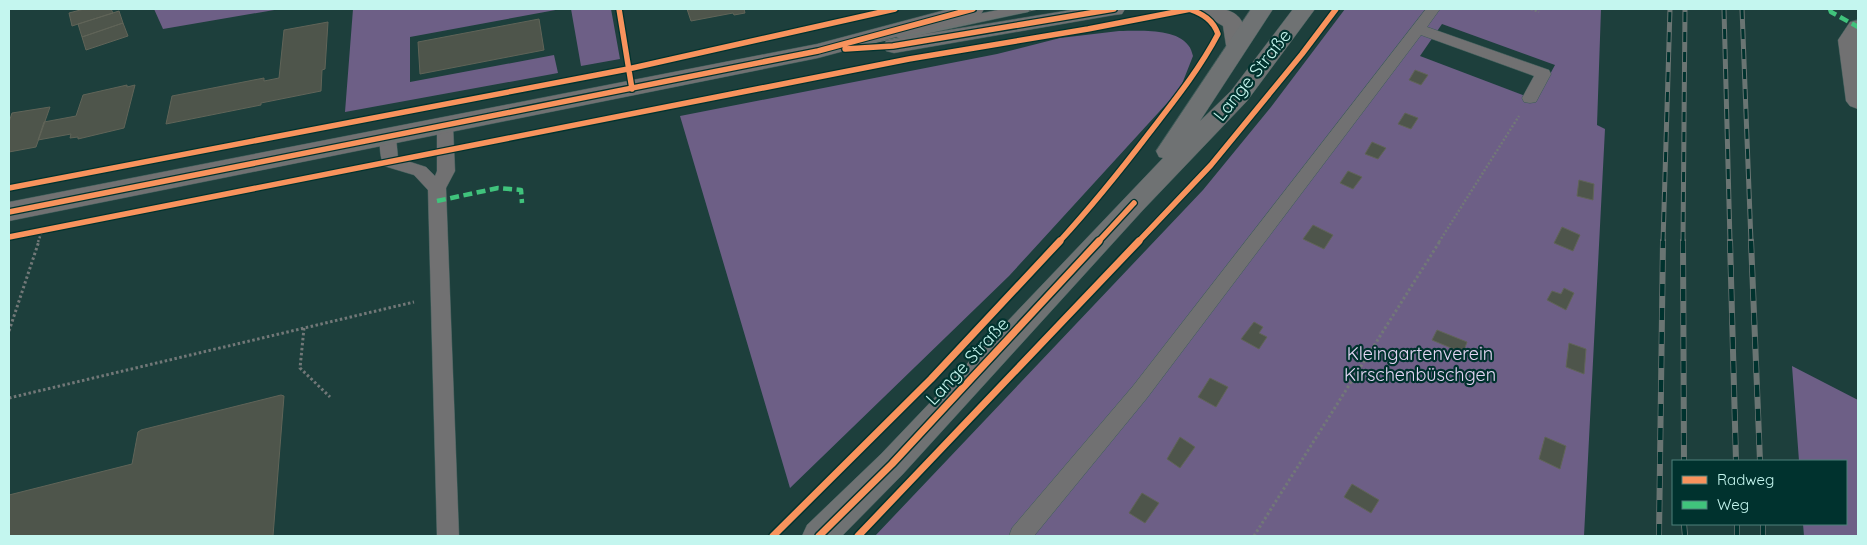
<svg xmlns="http://www.w3.org/2000/svg" width="1867" height="545" font-family="Quicksand,sans-serif">
	<rect width="100%" height="100%" fill="#1d3f3c"/>
	<path fill="#6d5f86" fill-rule="evenodd" d="M154,9H280L163,29Z
		M353,9H561L410,37V82L554,55L558,73L345,112Z
		M571,9H611L620,59L581,66Z
		M1345,9H1601L1597,125L1605,129L1584,536H875L1203,190L1271,107ZM1442,24L1555,65L1536,100L1420,56Z
		M1119,31C1139,31 1175,28 1188,45C1191,48 1192,53 1193,56L1180,89L1009,276L790,488L680,116L997,54L1060,38Z
		M1792,366L1858,400V536H1804L1803,524H1846V461H1799Z"/>
	<path fill="#4e554b" stroke="#606458" d="M84,9H111L113,13L72,26L69,13Z
		M687,9H744L745,13L734,15L733,13L691,21Z
		M119,11L123,23L82,37L78,24Z
		M539,19L544,50L420,74L418,42Z
		M328,22L325,69L322,70L321,91L261,103V105L166,124L172,96L264,78V81L279,78L284,30Z
		M123,23L128,36L86,50L82,37Z
		M1415,70L1428,75L1421,85L1409,80Z
		M127,85V87L135,85L124,128L78,139V137L70,138L71,134L38,140L44,122L76,116L83,95Z
		M50,107L36,147L9,152V122L12,113Z
		M1405,113L1418,118L1411,129L1398,124Z
		M1372,142L1386,148L1378,159L1365,154Z
		M1348,171L1362,177L1353,189L1340,183Z
		M1579,180L1594,184L1593,200L1577,196Z
		M1313,225L1333,235L1324,249L1303,239Z
		M1562,227L1580,235L1573,251L1554,243Z
		M1564,288L1574,293L1566,310L1547,300L1552,291L1561,294Z
		M1254,322L1263,327L1259,333L1267,337L1259,349L1241,339Z
		M1437,330L1467,342L1463,353L1432,340Z
		M1569,343L1586,349L1584,374L1566,367Z
		M1210,378L1228,387L1216,407L1198,397Z
		M281,395L284,396L273,536H9V495L132,464L138,432L141,430Z
		M1180,437L1195,447L1180,468L1167,459Z
		M1545,437L1566,446L1560,469L1539,459Z
		M1352,484L1379,500L1371,513L1344,497Z
		M1142,493L1159,503L1145,523L1129,513Z"/>
	<g fill="none" stroke-linecap="round" stroke-linejoin="round">
		<g stroke="#3e5d5a" stroke-width="1">
			<path id="service" d="M1003,9H1030L1028,12L1023,13L902,39L897,37L894,34L897,31L902,29Z
				M1426,9H1440L1427,27L1549,70L1551,74L1536,102L1530,103L1524,102L1522,98L1534,76L1421,35L1147,398L1034,536H1009L1012,528L1133,386Z
				M445,120L451,122L453,126L455,171L446,188L459,536H437L428,190L414,175L384,166C380,159 378,140 382,133L388,131L394,133L396,137L398,158L426,167L435,176L437,171V126L439,122Z"/>
		</g>
		<g stroke="#3e5d5a" stroke-width="1">
			<path id="minor" d="M1858,20V109L1850,106L1846,101L1838,40L1850,22Z"/>
		</g>
		<g stroke="#3e5d5a" stroke-width="1">
			<path id="tertiary" d="M949,9H984L981,14L818,58L9,221V202L817,44Z
				M1077,9H1125L1122,14L1114,15L894,53L886,51L883,46L886,41L894,39Z
				M1200,9C1231,7 1245,11 1248,45L1245,50L1237,52L1229,50L1226,45L1223,26L1203,14Z"/>
		</g>
		<g stroke="#3e5d5a" stroke-width="1">
			<path id="secondary" d="M1251,9H1273L1200,121L1231,91L1293,9H1315L1247,101L1143,210L903,474L842,536H802L807,525L881,454L1163,158L1159,157L1156,151Z"/>
		</g>
		<path stroke="#727878" stroke-width="2.5" stroke-dasharray="2 2" stroke-linecap="butt" d="M1531,9L1539,12
			M38,242L42,231
			M1439,242L1519,116"/>
		<path stroke="#727878" stroke-width="3" stroke-dasharray="2.5 2.5" stroke-linecap="butt" d="M304,328L300,368L330,397
			M9,331L39,241
			M9,398L414,302
			M1254,536L1440,241"/>
		<use href="#service" fill="#717172" fill-rule="evenodd"/>
		<use href="#minor" fill="#717172" fill-rule="evenodd"/>
		<use href="#tertiary" fill="#717172" fill-rule="evenodd"/>
		<use href="#secondary" fill="#6f7273" fill-rule="evenodd"/>
		<path stroke="#6a7573" stroke-width="1" d="M9,208L513,109
			M9,216L387,142L1039,9"/>
		<g stroke="#6a7573" stroke-width="5">
			<path id="rail-far1" d="M1724,9L1730,242
				M1742,9L1751,242
				M1663,242L1670,9
				M1683,242L1685,9"/>
		</g>
		<g stroke="#6a7573" stroke-width="6">
			<path id="rail" d="M1683,241L1684,461
				M1730,241L1736,461
				M1751,241L1760,461
				M1684,524L1685,536
				M1737,524V536
				M1763,524V536
				M1659,536L1663,241"/>
		</g>
		<use href="#rail-far1" stroke="#00322e" stroke-width="3" stroke-dasharray="10" stroke-linecap="butt"/>
		<use href="#rail" stroke="#00322e" stroke-width="4.5" stroke-dasharray="12" stroke-linecap="butt"/>
		<path stroke="#40c37c" stroke-width="4.5" stroke-dasharray="9 4.5" stroke-linecap="butt" d="M1830,9L1831,12L1858,27
			M437,201L498,188L521,190L522,203"/>
		<g stroke="#00322e" stroke-width="8">
			<path id="cycleway-far1" d="M619,9L632,89
				M845,49L893,46L1114,9
				M9,188L628,69L895,9
				M9,212L818,51L973,9
				M9,237L909,59L1088,29L1191,9
				M1059,242C1091,207 1121,170 1150,132C1174,101 1199,70 1218,34C1213,20 1203,14 1189,9
				M1098,242L1134,203
				M1138,242L1211,165L1302,54L1336,9"/>
		</g>
		<g stroke="#00322e" stroke-width="10">
			<path id="cycleway" d="M773,536L931,379L1060,241
				M819,536L892,464L1099,241
				M858,536L1139,241"/>
		</g>
		<use href="#cycleway-far1" stroke="#f8935d" stroke-width="5.5"/>
		<use href="#cycleway" stroke="#f8935d" stroke-width="7"/>
	</g>
	<g text-anchor="middle" dominant-baseline="central" stroke-width="4.5" stroke-linejoin="round" paint-order="stroke">
		<g font-size="18" fill="#c4f6ef" stroke="#00322e">
			<text transform="translate(1252 75) rotate(-51)">Lange Straße</text>
			<text transform="translate(967 361) rotate(-47)">Lange Straße</text>
		</g>
		<g font-size="18" fill="#e4d6f5" stroke="#00322e">
			<text x="1420" y="353">Kleingartenverein<tspan x="1420" dy="21">Kirschenbüschgen</tspan></text>
		</g>
	</g>
	<rect width="1867" height="545" fill="none" stroke="#c4f6ef" stroke-width="20"/>
	<rect x="1672" y="460" width="175" height="65" fill="#00322e" stroke="#4e807b"/>
	<rect x="1682" y="476" width="25" height="8" fill="#f8935d" stroke="#4e807b"/>
	<text x="1717" y="485" font-size="15" fill="#c4f6ef">Radweg</text>
	<rect x="1682" y="501" width="25" height="8" fill="#40c37c" stroke="#4e807b"/>
	<text x="1717" y="510" font-size="15" fill="#c4f6ef">Weg</text>
</svg>
